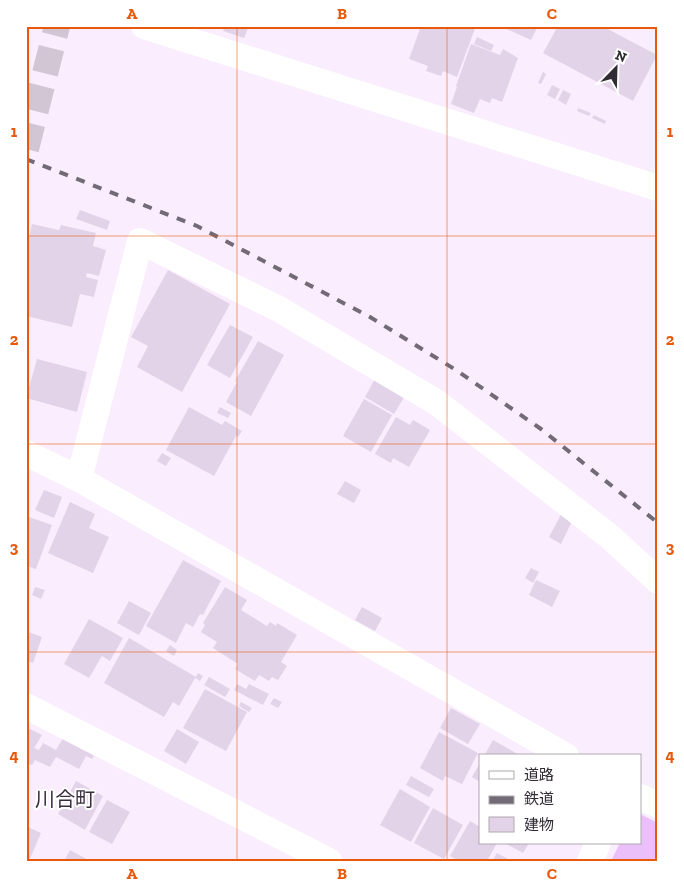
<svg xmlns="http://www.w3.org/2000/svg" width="684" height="887" font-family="'Zilla Slab','Noto Sans JP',serif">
	<rect width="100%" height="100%" fill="#faedfe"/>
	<path fill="#eabffa" d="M640,814L658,823V861H611L620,843H640Z"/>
	<path fill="#e3d3e9" d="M225,26H249L244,38L223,31Z
		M421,26H476L457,77L443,71L441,76L426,71L428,66L409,59Z
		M500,26H538L531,40Z
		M558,26H602L657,55L633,101L543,53Z
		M477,37L494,45L491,51L474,44Z
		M471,44L500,55L503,49L518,58L502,102L492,98L490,103L480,99L474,113L451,104L457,87L456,86Z
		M543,72L546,74L541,84L538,83Z
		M552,85L560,89L555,99L547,95Z
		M563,90L571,94L566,105L558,100Z
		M578,108L591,113L589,116L577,111Z
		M594,115L606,121L605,124L592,118Z
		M80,210L110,221L107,230L76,219Z
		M32,224L59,230L61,225L96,233L93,246L106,250L99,276L87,273L86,277L98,280L94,297L80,294L72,327L26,316V251Z
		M168,270L230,304L182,392L137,367L148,346L131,337Z
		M230,325L253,337L230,378L207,365Z
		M258,341L284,355L251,416L226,402L237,382L235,381Z
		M37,359L87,372L77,412L26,398Z
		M376,377L406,394L394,414L365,397Z
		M364,399L392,415L371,452L343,436Z
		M189,407L222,425L225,421L242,431L238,437L236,436L214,476L166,450Z
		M220,407L231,413L228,418L217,413Z
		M396,417L410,425L413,420L430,430L409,467L393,458L391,463L375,454Z
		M162,453L171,458L166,466L157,461Z
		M345,481L361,490L354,503L337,494Z
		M44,490L62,497L54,518L35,510Z
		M70,502L95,514L89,528L109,537L93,573L48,553Z
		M565,507L576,513L561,544L549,537Z
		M26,516L52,525L36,569L26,566Z
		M183,560L221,581L203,615L200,614L193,627L186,623L176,643L146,626Z
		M531,568L539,572L533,583L525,578Z
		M536,580L560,591L552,607L529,595Z
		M35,587L45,590L41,599L32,595Z
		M225,587L247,600L241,610L267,626L270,622L276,626L277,623L297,635L281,662L287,666L278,680L272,677L269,681L259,675L255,681L235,669L238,664L213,648L217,642L201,632L205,625L203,623Z
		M129,601L151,613L139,635L117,623Z
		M362,607L382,618L375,631L355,620Z
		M89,619L123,638L110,661L102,656L89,678L64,664Z
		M26,631L42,637L33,663L26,661Z
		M129,638L196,677L198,673L203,676L200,681L195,678L179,706L173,702L164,717L104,683Z
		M170,645L177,650L174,656L166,651Z
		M209,677L230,689L225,697L204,685Z
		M237,684L246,689L249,684L269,694L263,705L234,690Z
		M205,689L247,712L226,751L183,728Z
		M274,698L282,702L278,708L270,704Z
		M241,702L252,708L249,712L239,706Z
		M451,708L480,724L468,744L440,728Z
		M26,727L42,735L34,748L39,750L43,743L56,750L65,735L94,756L92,759L86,756L79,769L56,757L50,767L35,760L32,765L26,763Z
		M177,729L199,742L186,764L164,751Z
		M439,732L478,753L462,784L445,776L443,781L420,768Z
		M493,740L521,756H484Z
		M480,763V782L472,777Z
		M411,776L434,789L429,797L406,785Z
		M76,781L103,796L85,830L58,814Z
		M400,789L430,807L411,842L380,825Z
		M107,800L130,812L112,844L89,832Z
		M433,808L463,825L444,859L414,843Z
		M470,821L480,827V843H497L487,861H459L450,856Z
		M26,826L41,833L29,861H26Z
		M505,843H525L528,845L523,853Z
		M70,850L90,861H64Z
		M497,853L512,861H492Z"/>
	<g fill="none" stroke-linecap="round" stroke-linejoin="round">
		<path stroke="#d2c6d5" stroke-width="26" stroke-dasharray="26 13" stroke-linecap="butt" d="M26,149L57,26"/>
		<path stroke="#fff" stroke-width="26" d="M144,26L658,188
			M26,453L79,479L566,756
			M79,479L140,241L277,308L436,402L609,536L658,581
			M26,706L329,861
			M640,797L658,805
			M590,861L598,843"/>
		<path stroke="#726a74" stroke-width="4" stroke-dasharray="9 9" stroke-linecap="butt" d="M26,159L197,226L370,317L456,370L541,429L658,523"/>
	</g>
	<path fill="none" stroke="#e8590c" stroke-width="1" stroke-opacity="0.55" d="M237,26V861M447,26V861M26,236H658M26,444H658M26,652H658"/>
	<g text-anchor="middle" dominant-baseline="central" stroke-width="4" stroke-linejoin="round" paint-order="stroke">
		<g font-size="20" fill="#392d3d" stroke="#fff">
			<text x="65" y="799">川合町</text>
		</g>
	</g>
	<rect width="684" height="887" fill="none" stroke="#ffffff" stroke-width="55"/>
	<rect x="479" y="754" width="162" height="90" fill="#ffffff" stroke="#adaaad"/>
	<rect x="489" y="771" width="25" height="8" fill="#ffffff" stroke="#adaaad"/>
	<text x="524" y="780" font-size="15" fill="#312b33">道路</text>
	<rect x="489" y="796" width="25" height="8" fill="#726a74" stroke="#adaaad"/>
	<text x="524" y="804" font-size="15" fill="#312b33">鉄道</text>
	<rect x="489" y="817" width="25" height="15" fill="#e3d3e9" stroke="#adaaad"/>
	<text x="524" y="830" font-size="15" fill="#312b33">建物</text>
	<g transform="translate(616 68) rotate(23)" stroke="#ffffff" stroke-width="4" paint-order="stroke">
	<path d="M0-4L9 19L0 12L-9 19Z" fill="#312b33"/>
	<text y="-8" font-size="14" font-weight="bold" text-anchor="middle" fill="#312b33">N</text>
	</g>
	<rect x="28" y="28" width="628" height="832" fill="none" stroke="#e8590c" stroke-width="2"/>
	<g font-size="16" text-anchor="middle" font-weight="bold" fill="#e8590c">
		<text x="132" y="19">A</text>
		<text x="342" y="19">B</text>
		<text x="552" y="19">C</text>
		<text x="14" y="137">1</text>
		<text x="670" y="137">1</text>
		<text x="14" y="345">2</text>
		<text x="670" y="345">2</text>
		<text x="14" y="553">3</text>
		<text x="670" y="553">3</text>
		<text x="14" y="761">4</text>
		<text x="670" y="761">4</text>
		<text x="132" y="879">A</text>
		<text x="342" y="879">B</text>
		<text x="552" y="879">C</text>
	</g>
</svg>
